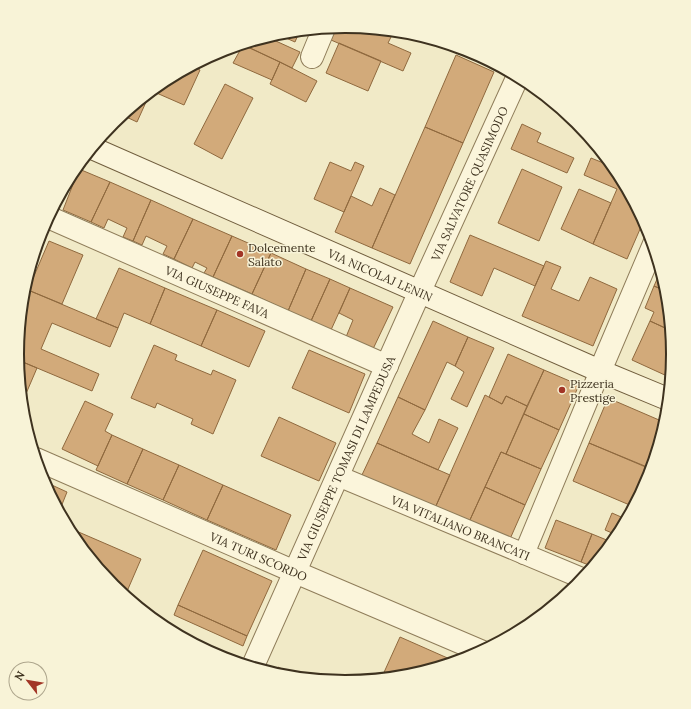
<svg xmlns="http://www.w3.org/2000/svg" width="691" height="709" font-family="Lora,serif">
	<rect width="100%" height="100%" fill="#f1eac7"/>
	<path fill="#d2aa7a" stroke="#8f693e" d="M346,26L394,31L388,43L411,53L403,71L331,40L337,27Z
		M300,30L295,42L277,34L282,32Z
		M267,37L300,52L292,68L242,44Z
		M339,43L381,61L368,91L326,73Z
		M243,45L280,62L272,80L233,63Z
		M456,55L494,72L463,143L425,127Z
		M280,62L317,81L306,102L270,84Z
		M192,66L200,70L184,105L152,91L163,81Z
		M225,84L253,98L222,159L194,144Z
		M151,91L137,122L122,115Z
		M522,124L541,133L537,142L574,158L567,173L511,149Z
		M425,127L463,143L410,264L372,248Z
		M591,158L616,168L619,172L644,220L627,259L593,244L617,189L584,175Z
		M330,162L351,171L355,162L364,166L344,212L314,199Z
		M79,169L110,182L91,222L63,210Z
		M522,169L562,187L539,241L498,223Z
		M110,182L151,200L133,241L123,237L127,228L108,219L104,228L91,222Z
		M380,188L395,195L372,248L335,232L351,196L372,206Z
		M579,189L611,203L593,244L561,229Z
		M151,200L193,219L174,259L163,254L167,246L146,236L142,245L133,241Z
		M193,219L232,236L213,277L204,273L207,268L195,262L192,268L174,259Z
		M470,235L544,266L535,286L494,268L482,296L450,282Z
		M232,236L271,253L252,294L213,277Z
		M49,241L83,255L62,304L28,290Z
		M271,253L306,269L288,311L252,294Z
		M546,261L561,267L551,289L579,301L590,277L617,289L593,346L522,316Z
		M119,268L165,288L150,324L124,313L118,328L96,319Z
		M306,269L330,279L311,321L288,311Z
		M661,270L668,291V292L654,286Z
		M330,279L350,288L331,330L311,321Z
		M654,286L668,292L670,318V317L665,328L650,321L654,312L645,308Z
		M165,288L217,310L201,346L150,324Z
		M350,288L393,307L373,349L346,337L353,320L339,313Z
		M28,290L118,328L110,347L52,323L41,349L99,374L92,391L18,360L17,354L22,305Z
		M217,310L265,331L249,367L201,346Z
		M433,321L468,337L455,366L447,362L425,410L398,397Z
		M650,321L672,331L674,355L673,363L667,376L632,360Z
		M468,337L494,348L467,407L451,399L464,372L455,366Z
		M154,345L177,355L175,360L211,375L213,370L236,380L213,434L191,424L193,419L157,403L155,408L131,398Z
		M309,350L365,374L349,413L292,388Z
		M508,354L544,370L527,406L506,396L502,404L489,397Z
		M18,360L37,368L22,403Z
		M673,363L672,378L667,376Z
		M544,370L579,385L559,430L524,414Z
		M485,395L502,404L506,396L527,406L506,454L501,452L469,522L435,508Z
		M398,397L425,410L412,434L429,443L439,419L458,428L438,470L377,443Z
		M608,398L666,423L652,469L589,443Z
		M85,401L113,414L105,431L112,435L98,466L62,449Z
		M524,414L559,430L541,469L506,454Z
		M279,417L336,443L319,481L261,456Z
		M112,435L143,449L127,484L96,470Z
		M377,443L450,475L435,508L361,477Z
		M589,443L648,468L632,506L573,481Z
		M143,449L179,465L163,500L127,484Z
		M501,452L541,469L525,505L485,487Z
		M179,465L223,485L207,520L163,500Z
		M43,481L67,492L59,512Z
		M223,485L291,515L276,550L207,520Z
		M485,487L525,505L510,539L469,522Z
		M612,513L628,520L619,536L605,530Z
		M556,520L592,534L581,562L545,548Z
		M67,527L141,559L125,596L113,587L72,537Z
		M592,534L614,543L594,567L581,562Z
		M203,550L272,581L247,636L178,605Z
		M124,596L139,602L137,607Z
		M178,605L247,636L243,646L174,615Z
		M400,637L452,660L451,664L409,677L381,679Z
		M278,667L298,677V678L281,677L274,675Z"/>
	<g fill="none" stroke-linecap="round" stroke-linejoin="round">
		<g stroke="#8f7d5a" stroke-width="22">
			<g id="pedestrian">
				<path id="s1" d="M338,476L584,579"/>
				<path d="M524,554L600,371"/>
			</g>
		</g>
		<g stroke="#8f7d5a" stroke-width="24">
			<g id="minor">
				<path d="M312,57L324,28"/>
				<path id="s2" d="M48,217L387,366"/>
				<path d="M600,371L654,244"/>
				<path id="s3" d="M36,459L295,572L483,652"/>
				<path id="s4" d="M252,668L420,291L518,76"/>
			</g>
		</g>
		<g stroke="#705d3d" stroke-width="24">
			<g id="secondary">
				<path id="s5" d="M92,148L600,371L670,400"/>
			</g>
		</g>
		<use href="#pedestrian" stroke="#fbf5db" stroke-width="20"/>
		<use href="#minor" stroke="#fbf5db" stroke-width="22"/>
		<use href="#secondary" stroke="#fbf5db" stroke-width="22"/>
	</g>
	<g fill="#a23526" stroke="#f8f3d7" stroke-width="1.5">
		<circle cx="240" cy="254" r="4"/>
		<circle cx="562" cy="390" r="4"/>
	</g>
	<g text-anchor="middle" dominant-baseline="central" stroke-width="3" stroke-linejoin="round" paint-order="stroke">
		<g font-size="12" fill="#3e321f" stroke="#f8f3d7">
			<text stroke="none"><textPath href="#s4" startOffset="531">VIA SALVATORE QUASIMODO</textPath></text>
			<text stroke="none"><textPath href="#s5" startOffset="315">VIA NICOLAJ LENIN</textPath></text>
			<text stroke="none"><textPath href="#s2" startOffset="185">VIA GIUSEPPE FAVA</textPath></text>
			<text stroke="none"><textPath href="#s4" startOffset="230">VIA GIUSEPPE TOMASI DI LAMPEDUSA</textPath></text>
			<text stroke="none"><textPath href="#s1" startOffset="133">VIA VITALIANO BRANCATI</textPath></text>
			<text stroke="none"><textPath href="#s3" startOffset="243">VIA TURI SCORDO</textPath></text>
		</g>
		<g font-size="12" fill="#3e321f" stroke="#f8f3d7" text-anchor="start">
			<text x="248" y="247">Dolcemente<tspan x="248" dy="14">Salato</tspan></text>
			<text x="570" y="383">Pizzeria<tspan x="570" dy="14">Prestige</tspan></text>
		</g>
	</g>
	<path d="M0 0H691V709H0ZM24 354a321 321 0 1 1 642 0a321 321 0 1 1-642 0Z" fill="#f8f3d7" fill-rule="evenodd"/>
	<path fill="none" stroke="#3e321f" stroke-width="2" d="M24 354a321 321 0 1 1 642 0a321 321 0 1 1-642 0Z"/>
	<g transform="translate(28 681) rotate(301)"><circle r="19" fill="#f8f3d7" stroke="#aea68d"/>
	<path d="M0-3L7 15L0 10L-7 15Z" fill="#a23526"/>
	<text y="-6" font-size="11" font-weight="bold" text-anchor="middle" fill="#3e321f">N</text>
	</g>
</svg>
